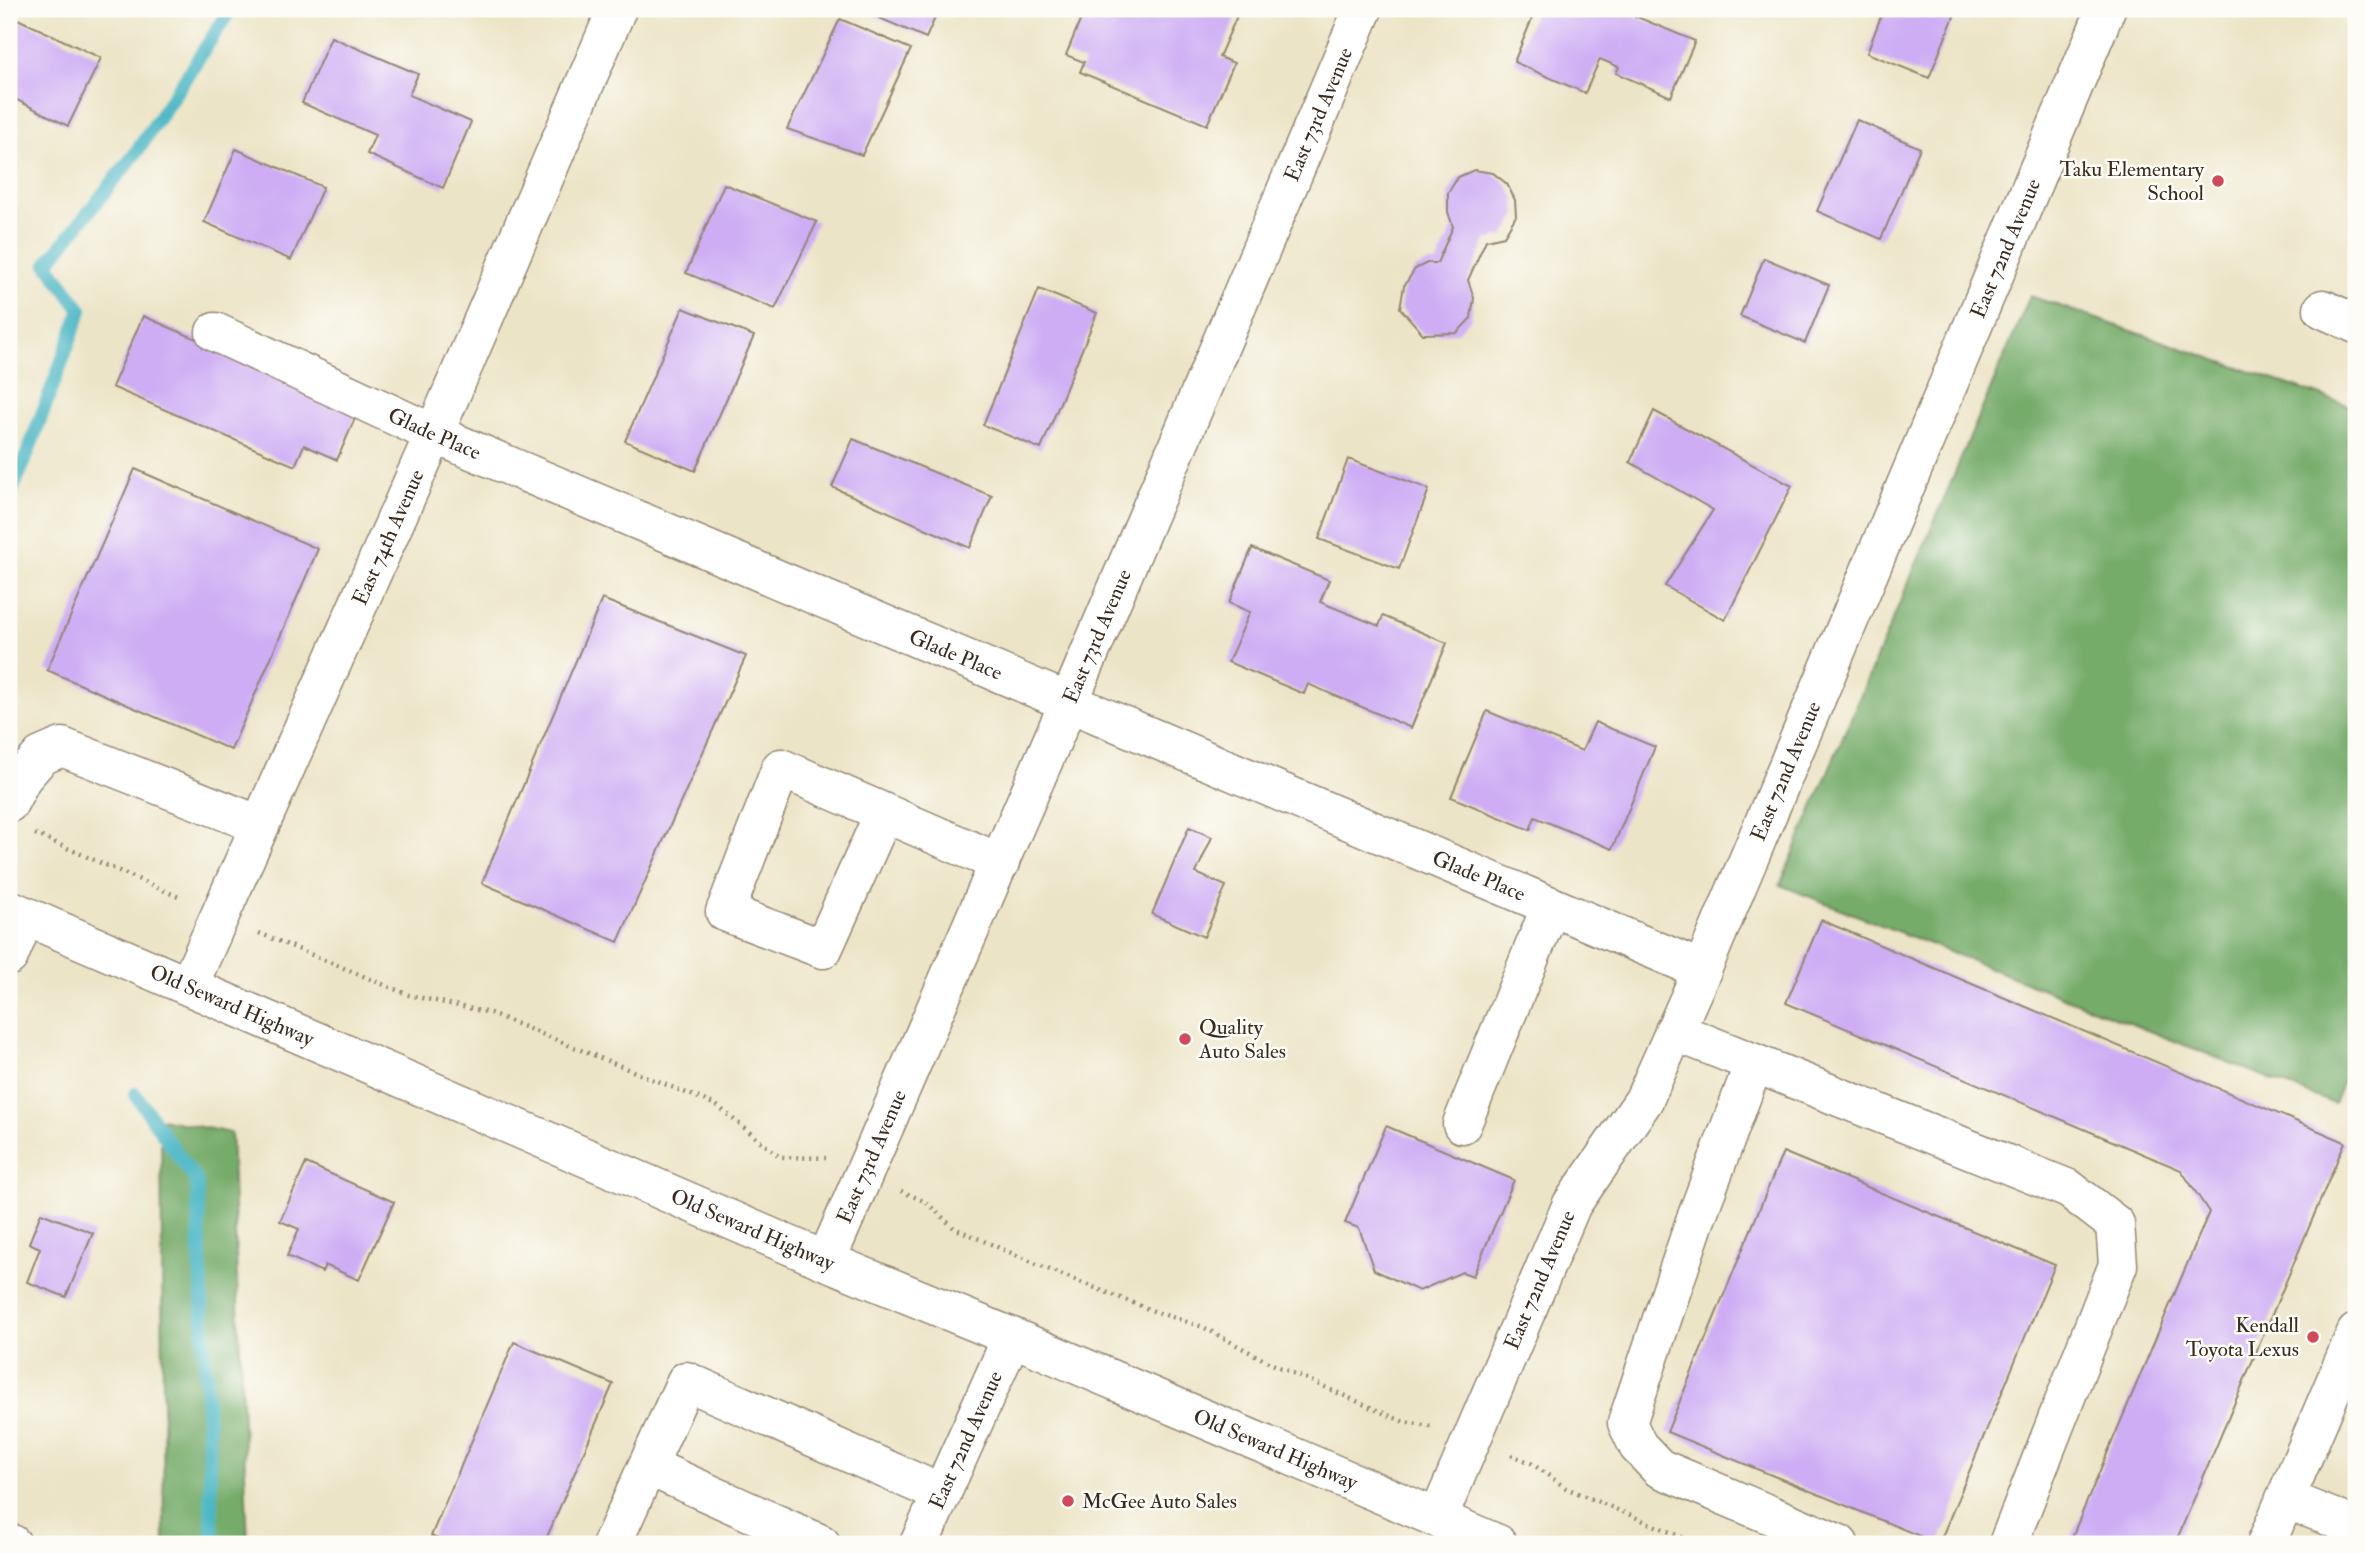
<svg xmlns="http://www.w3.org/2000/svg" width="2365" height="1553" font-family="'IM FELL Double Pica',serif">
	<rect width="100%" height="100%" fill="#fdfcf7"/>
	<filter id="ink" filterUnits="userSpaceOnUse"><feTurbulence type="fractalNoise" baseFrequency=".0143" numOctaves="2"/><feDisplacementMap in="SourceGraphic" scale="14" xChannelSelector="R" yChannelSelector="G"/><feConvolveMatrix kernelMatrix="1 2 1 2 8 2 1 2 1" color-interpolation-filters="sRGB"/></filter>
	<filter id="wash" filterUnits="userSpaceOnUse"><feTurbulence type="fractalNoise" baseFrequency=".00686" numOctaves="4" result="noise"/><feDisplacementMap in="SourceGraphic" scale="28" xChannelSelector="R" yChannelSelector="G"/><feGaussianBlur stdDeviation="1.57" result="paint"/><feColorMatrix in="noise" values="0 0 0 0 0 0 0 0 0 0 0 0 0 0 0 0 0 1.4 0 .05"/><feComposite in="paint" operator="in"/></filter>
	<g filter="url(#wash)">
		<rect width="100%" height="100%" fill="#ece4c6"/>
		<path fill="#76ac6b" stroke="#586b44" stroke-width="2" d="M2030,296L2356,408V1046L2334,1104L1780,885Z
			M161,1119L231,1133L248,1544H164Z"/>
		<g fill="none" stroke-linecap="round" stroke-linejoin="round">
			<path stroke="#49b6c5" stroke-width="14" d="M9,498L25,460L81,310L47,264L135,154L231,9
				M135,1094L197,1182L213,1544"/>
		</g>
		<g id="blocks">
			<path fill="#ceadf4" d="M864,9H939L926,38L863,11Z
				M1085,9H1240L1219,57L1234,63L1207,125L1080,72L1084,62L1066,55Z
				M1536,9H1618L1695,41L1671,97L1616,73L1619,67L1600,59L1585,93L1514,62Z
				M1877,9H1957L1929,78L1867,53L1883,11Z
				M9,15L101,58L68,126L9,96Z
				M840,19L911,49L862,155L787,129Z
				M331,37L418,74L409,95L471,122L443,188L367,154L375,135L302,103Z
				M1857,120L1920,148L1881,239L1817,211Z
				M236,149L323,187L291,260L204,222Z
				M1474,170L1493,173L1507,184L1515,200L1516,216L1504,236L1486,240L1468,280L1474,298L1471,318L1457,333L1423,334L1400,308L1404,286L1415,269L1427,263H1437L1453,227L1448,212V193L1458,177Z
				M724,184L817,222L775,309L686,273Z
				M1764,258L1829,285L1805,343L1740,316Z
				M1039,289L1097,313L1041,449L983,425Z
				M683,308L754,336L695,471L625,441Z
				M143,316L359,409L337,460L304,445L295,466L112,387Z
				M1654,411L1792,486L1725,620L1665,586L1713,510L1630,462Z
				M853,439L992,496L970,548L832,487Z
				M1348,459L1429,489L1399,569L1319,539Z
				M135,469L318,549L231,750L47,670Z
				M1252,548L1329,580L1320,602L1379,626L1383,616L1447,643L1411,728L1308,684L1304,694L1228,662L1250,612L1229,603Z
				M602,599L746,656L618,942L482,883Z
				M1487,711L1582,751L1595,722L1655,747L1612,849L1535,817L1530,830L1451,797Z
				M1189,827L1212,837L1196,873L1226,886L1204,937L1152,914Z
				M1821,920L2345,1142L2175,1544H2069L2209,1212L2181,1170L1786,1003Z
				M1386,1126L1514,1180L1473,1276L1462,1272L1419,1291L1374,1270L1359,1228L1345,1223Z
				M1783,1152L2055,1265L1939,1544L1667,1432Z
				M306,1163L394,1202L359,1280L325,1265L322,1272L287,1256L299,1229L280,1221Z
				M41,1213L93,1233L66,1297L27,1282L40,1248L29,1243Z
				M514,1342L613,1384L544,1544H451L431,1536Z"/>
		</g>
	</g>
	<g filter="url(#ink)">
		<use href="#blocks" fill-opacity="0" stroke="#948772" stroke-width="2"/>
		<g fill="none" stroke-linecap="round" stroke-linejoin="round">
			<g stroke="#948772" stroke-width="41">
				<g id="minor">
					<path d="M2323,309L2356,324"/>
					<path id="s1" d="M215,332L434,434L1702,970"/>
					<path d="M9,803L22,778L41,756L62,747L260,825"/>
					<path d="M884,813L823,949L725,912L781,768L1000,863"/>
					<path d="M9,956L25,917"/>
					<path id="s2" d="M189,985L434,434L617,9"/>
					<path d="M1674,1031L2069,1189L2115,1224L2118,1265L2008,1544"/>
					<path d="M1754,1063L1694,1224L1627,1423L1638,1446L1659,1468L1839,1544"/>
					<path d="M1462,1124L1551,906"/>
					<path id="s3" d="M826,1261L1069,702L1363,9"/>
					<path d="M648,1466L821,1544"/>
					<path d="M2285,1499L2356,1527"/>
					<path id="s4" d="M1438,1518L1572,1204L1644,1100L1702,970L2106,9"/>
					<path d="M9,1543L12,1544"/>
					<path d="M612,1544L686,1381L942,1494"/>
					<path id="s5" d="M919,1544L1012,1337"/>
					<path d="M2266,1544L2356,1333"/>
				</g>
			</g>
			<g stroke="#948772" stroke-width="41">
				<g id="major">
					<path id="s6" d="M9,909L826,1261L1012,1337L1498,1544"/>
				</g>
			</g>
			<path stroke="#948772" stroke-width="4.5" stroke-dasharray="2 5" stroke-linecap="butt" d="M35,834L181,898
				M259,933L409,995L490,1013L716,1105L780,1157L826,1158
				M901,1191L926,1202L954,1228L1055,1272L1156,1312L1203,1327L1270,1363L1404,1422L1431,1426
				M1511,1455L1531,1463L1566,1488L1698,1544"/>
			<use href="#minor" stroke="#fff" stroke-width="38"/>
			<use href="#major" stroke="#fff" stroke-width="38"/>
		</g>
	</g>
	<g fill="#d1495b" stroke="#fdfcf7" stroke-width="2.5">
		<circle cx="2218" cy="181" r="7"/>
		<circle cx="1185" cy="1039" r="7"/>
		<circle cx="2313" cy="1337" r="7"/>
		<circle cx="1068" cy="1501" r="7"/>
	</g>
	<g text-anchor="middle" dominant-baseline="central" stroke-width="5" stroke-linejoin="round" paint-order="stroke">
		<g font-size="21" fill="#3b2a1e" stroke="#fdfcf7">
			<text stroke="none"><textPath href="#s3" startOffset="1248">East 73rd Avenue</textPath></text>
			<text stroke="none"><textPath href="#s4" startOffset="1393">East 72nd Avenue</textPath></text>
			<text stroke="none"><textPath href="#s1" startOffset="242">Glade Place</textPath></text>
			<text stroke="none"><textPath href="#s2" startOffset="490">East 74th Avenue</textPath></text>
			<text stroke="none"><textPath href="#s3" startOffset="681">East 73rd Avenue</textPath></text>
			<text stroke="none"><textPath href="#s1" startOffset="808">Glade Place</textPath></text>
			<text stroke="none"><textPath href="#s4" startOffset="826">East 72nd Avenue</textPath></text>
			<text stroke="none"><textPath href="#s1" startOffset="1376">Glade Place</textPath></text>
			<text stroke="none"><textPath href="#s6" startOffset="243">Old Seward Highway</textPath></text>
			<text stroke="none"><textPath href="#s3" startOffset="114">East 73rd Avenue</textPath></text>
			<text stroke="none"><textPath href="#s6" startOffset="810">Old Seward Highway</textPath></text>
			<text stroke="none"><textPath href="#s4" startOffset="259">East 72nd Avenue</textPath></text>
			<text stroke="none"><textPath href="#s5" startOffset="114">East 72nd Avenue</textPath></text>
			<text stroke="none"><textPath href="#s6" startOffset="1377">Old Seward Highway</textPath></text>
		</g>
		<g font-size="21" fill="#3b2a1e" stroke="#fdfcf7" text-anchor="end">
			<text x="2204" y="169">Taku Elementary<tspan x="2204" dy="24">School</tspan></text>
			<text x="1199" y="1027" text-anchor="start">Quality<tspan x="1199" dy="24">Auto Sales</tspan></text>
			<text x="2299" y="1325">Kendall<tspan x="2299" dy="24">Toyota Lexus</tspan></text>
			<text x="1082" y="1501" text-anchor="start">McGee Auto Sales</text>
		</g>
	</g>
	<rect width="2365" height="1553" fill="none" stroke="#fdfcf7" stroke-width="35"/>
</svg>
